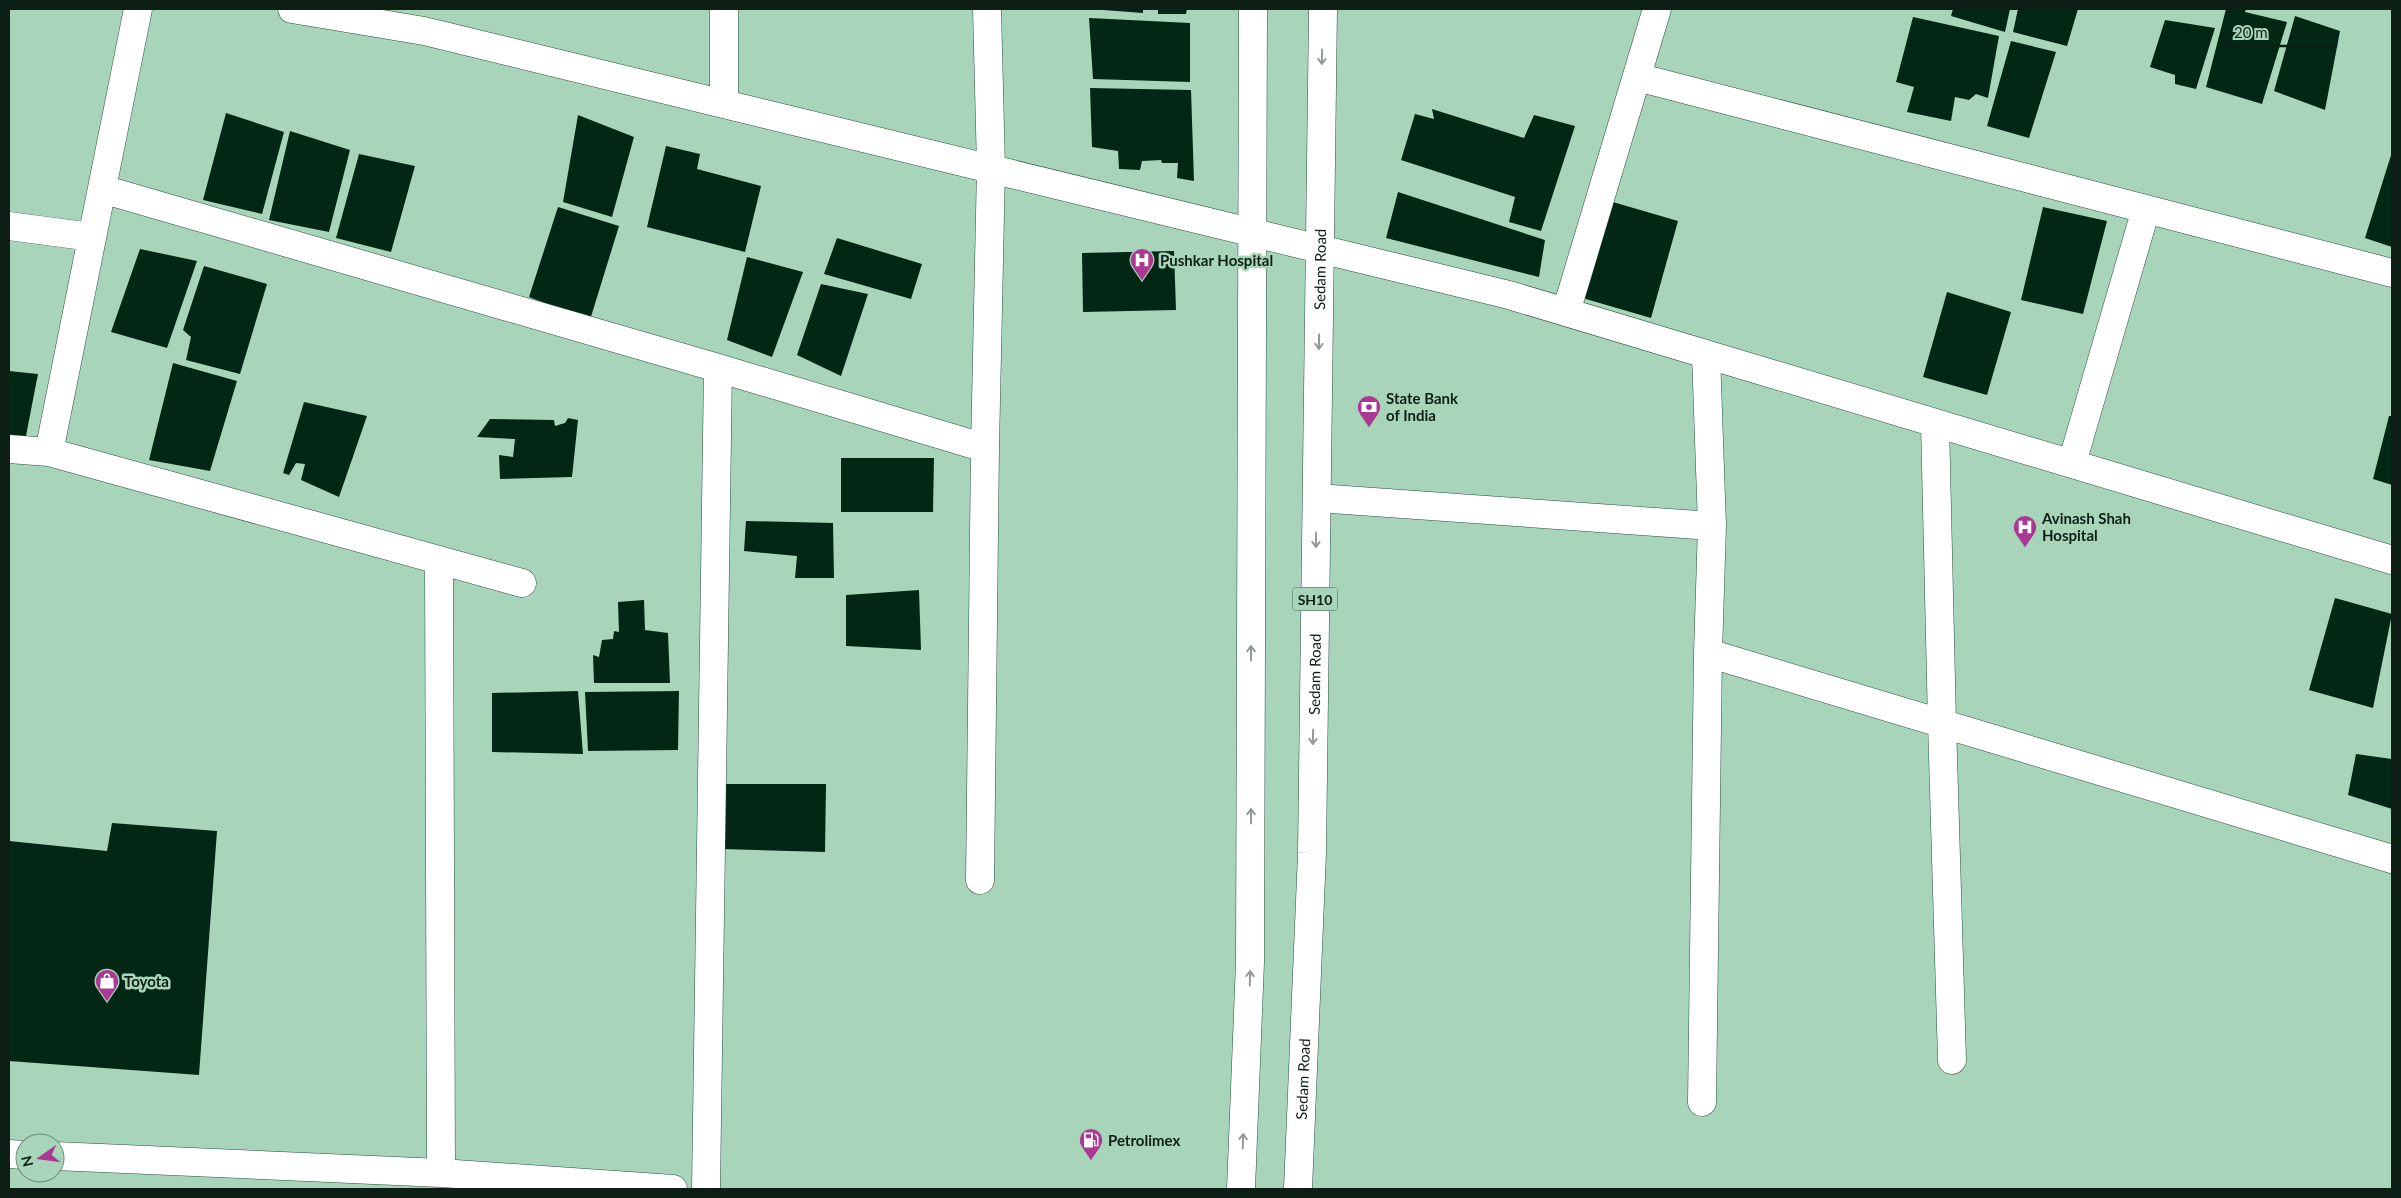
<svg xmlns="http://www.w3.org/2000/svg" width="2401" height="1198" font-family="Lato,sans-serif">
	<rect width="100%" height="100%" fill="#a8d5b9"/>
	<path fill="#022815" d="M1103,9H1143V13L1103,10Z
		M1158,9H1187L1186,14H1158Z
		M1953,9H2010L2005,32L1951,16Z
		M2018,9H2078L2067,46L2013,32Z
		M2226,9H2246L2245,12L2287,22L2262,104L2206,87Z
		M2295,16L2340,31L2325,110L2274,91Z
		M1913,17L1999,36L1988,98L1976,94L1969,100L1955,97L1951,121L1907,112L1914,87L1896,82Z
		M1089,18L1190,23V82L1093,79Z
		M2165,20L2215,28L2196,89L2175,84V75L2150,67Z
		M2011,41L2056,52L2029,138L1987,126Z
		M1090,88L1191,90L1194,181L1177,178L1178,163H1162L1161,160L1142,161L1140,170L1119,169L1118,151L1092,147Z
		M1432,109L1524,138L1534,115L1575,126L1541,231L1509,222L1515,197L1401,160L1415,114L1434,119Z
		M226,113L284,132L262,214L203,200Z
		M578,115L634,137L612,217L563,202Z
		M290,131L350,150L329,232L269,220Z
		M666,146L700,154L697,169L761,186L745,252L647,227Z
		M2392,152V247L2365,238Z
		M359,154L415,166L391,252L336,238Z
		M1398,192L1545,240L1539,277L1386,238Z
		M1606,200L1678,221L1651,318L1579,297Z
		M558,207L619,226L590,320L529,297Z
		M2043,207L2107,221L2083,314L2021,300Z
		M837,238L922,264L911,299L824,274Z
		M140,249L197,261L167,348L111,332Z
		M1174,251L1176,310L1083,312L1082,253Z
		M747,257L803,272L772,357L727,340Z
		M204,266L267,284L240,374L186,360L191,337L183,330Z
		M821,284L868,294L841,376L797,355Z
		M1947,292L2011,312L1987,395L1923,377Z
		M173,363L237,381L210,471L149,460Z
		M9,371L38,374L25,441L9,439Z
		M304,402L367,416L339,497L301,480L305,464L296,463L289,475L283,473Z
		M2389,416H2392V485L2373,479Z
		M568,418L578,420L572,477L500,479L499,455L513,457L515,439L477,437L490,419L554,420L555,426L565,423Z
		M841,458H934L933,512H841Z
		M746,521L833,523L834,578H795L797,556L744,551Z
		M919,590L921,650L846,646V595Z
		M2335,598L2392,614L2373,708L2309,690Z
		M644,600L645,630L668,633L670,683H594L593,655L599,657L602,640L613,639L614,631L619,632L618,602Z
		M578,691L583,754L492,752V693Z
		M679,691L678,750L588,751L585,692Z
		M2356,754L2392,759V809L2348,795Z
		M723,784H826L825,852L722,849Z
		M112,823L217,831L199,1075L9,1061V841L107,851Z"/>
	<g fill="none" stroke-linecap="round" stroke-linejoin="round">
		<g stroke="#275039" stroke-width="29">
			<path id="minor" d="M292,9L424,31L1509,295L2392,560
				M1637,77L2392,273
				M724,103V9
				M102,189L718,368L985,448L991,168L987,9
				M9,226L92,237
				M1566,312L1657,9
				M1935,423L1942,723L1952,1060
				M9,449L49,452L138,9
				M49,452L522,583
				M2072,463L2146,209
				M1317,498L1712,526
				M439,560L441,1173
				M1708,653L2392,859
				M980,880L985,448
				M1702,1102L1708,653L1712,526L1706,354
				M9,1154L25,1155
				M55,1156L441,1173L673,1189
				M706,1189L718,368"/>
		</g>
		<g stroke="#275039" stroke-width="29">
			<g id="major">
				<path d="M1241,1189L1250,962L1253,9"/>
				<path id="s1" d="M1298,1189L1312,853L1323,9"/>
			</g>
		</g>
		<use href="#minor" stroke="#fff" stroke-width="28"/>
		<use href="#major" stroke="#fff" stroke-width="28"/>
	</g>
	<defs><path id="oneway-shaft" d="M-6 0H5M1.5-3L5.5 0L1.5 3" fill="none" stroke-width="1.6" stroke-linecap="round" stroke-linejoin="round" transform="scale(1.25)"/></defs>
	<g stroke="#929a95">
		<use href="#oneway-shaft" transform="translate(1322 57) rotate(91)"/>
		<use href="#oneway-shaft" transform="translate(1319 342) rotate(91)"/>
		<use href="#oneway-shaft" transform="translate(1316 540) rotate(91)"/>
		<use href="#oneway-shaft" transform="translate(1251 653) rotate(-90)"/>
		<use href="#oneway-shaft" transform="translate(1313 737) rotate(91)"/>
		<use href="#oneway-shaft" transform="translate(1251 816) rotate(-90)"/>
		<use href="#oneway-shaft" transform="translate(1250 978) rotate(-88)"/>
		<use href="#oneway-shaft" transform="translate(1243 1141) rotate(-88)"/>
	</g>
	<defs>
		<g id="hospital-pin" transform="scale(1.25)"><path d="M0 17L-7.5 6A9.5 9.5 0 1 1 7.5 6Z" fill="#ab3893" stroke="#a8d5b9"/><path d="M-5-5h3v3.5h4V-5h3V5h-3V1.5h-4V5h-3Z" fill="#fff"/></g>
		<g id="bank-pin" transform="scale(1.25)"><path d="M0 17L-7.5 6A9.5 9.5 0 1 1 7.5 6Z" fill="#ab3893" stroke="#a8d5b9"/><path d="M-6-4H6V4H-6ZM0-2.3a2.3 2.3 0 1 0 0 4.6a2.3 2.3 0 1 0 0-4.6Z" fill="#fff"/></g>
		<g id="shop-pin" transform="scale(1.25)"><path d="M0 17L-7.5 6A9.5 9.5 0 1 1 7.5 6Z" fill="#ab3893" stroke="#a8d5b9"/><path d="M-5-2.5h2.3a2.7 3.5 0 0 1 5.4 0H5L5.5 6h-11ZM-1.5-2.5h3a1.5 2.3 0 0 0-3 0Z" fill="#fff"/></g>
		<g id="fuel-pin" transform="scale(1.25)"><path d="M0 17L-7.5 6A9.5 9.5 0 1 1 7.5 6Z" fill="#ab3893" stroke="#a8d5b9"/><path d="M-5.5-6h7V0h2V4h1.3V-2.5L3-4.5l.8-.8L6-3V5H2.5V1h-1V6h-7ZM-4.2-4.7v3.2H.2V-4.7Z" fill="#fff"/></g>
	</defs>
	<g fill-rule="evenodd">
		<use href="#hospital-pin" x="1142" y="260"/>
		<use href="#bank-pin" x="1369" y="407"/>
		<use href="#hospital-pin" x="2025" y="527"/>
		<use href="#shop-pin" x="107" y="981"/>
		<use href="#fuel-pin" x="1091" y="1140"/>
	</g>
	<g text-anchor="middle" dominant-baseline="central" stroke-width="5" stroke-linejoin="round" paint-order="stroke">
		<rect fill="#a8d5b9" stroke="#3c5646" stroke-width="1" x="1292.5" y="587.5" width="45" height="23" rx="4"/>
		<g font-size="14" font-weight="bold" fill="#0d1f14">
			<text x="1315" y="599">SH10</text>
		</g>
		<g font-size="15" font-weight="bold" fill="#0d1f14" stroke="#a8d5b9" text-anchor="start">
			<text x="1160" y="260">Pushkar Hospital</text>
			<text x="1386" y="398">State Bank<tspan x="1386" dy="17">of India</tspan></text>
			<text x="2042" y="518">Avinash Shah<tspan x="2042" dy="17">Hospital</tspan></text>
			<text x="124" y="981">Toyota</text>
			<text x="1108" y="1140">Petrolimex</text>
		</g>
		<g font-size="15" fill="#0d1f14" stroke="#a8d5b9">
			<text stroke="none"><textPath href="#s1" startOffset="920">Sedam Road</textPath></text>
			<text stroke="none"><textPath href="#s1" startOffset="515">Sedam Road</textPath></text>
			<text stroke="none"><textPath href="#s1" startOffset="110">Sedam Road</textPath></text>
		</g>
	</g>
	<rect width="2401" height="1198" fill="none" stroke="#0d1f14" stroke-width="20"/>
	<g transform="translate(40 1158) rotate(256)"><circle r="24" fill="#a8d5b9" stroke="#6a8c77"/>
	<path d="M0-4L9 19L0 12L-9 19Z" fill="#ab3893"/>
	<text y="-8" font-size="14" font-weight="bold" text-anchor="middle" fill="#0d1f14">N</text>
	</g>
	<path d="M2226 38v8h110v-8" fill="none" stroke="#0d1f14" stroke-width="2.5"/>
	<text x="2234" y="38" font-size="15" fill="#0d1f14" stroke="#a8d5b9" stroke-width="4" paint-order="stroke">20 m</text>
</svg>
